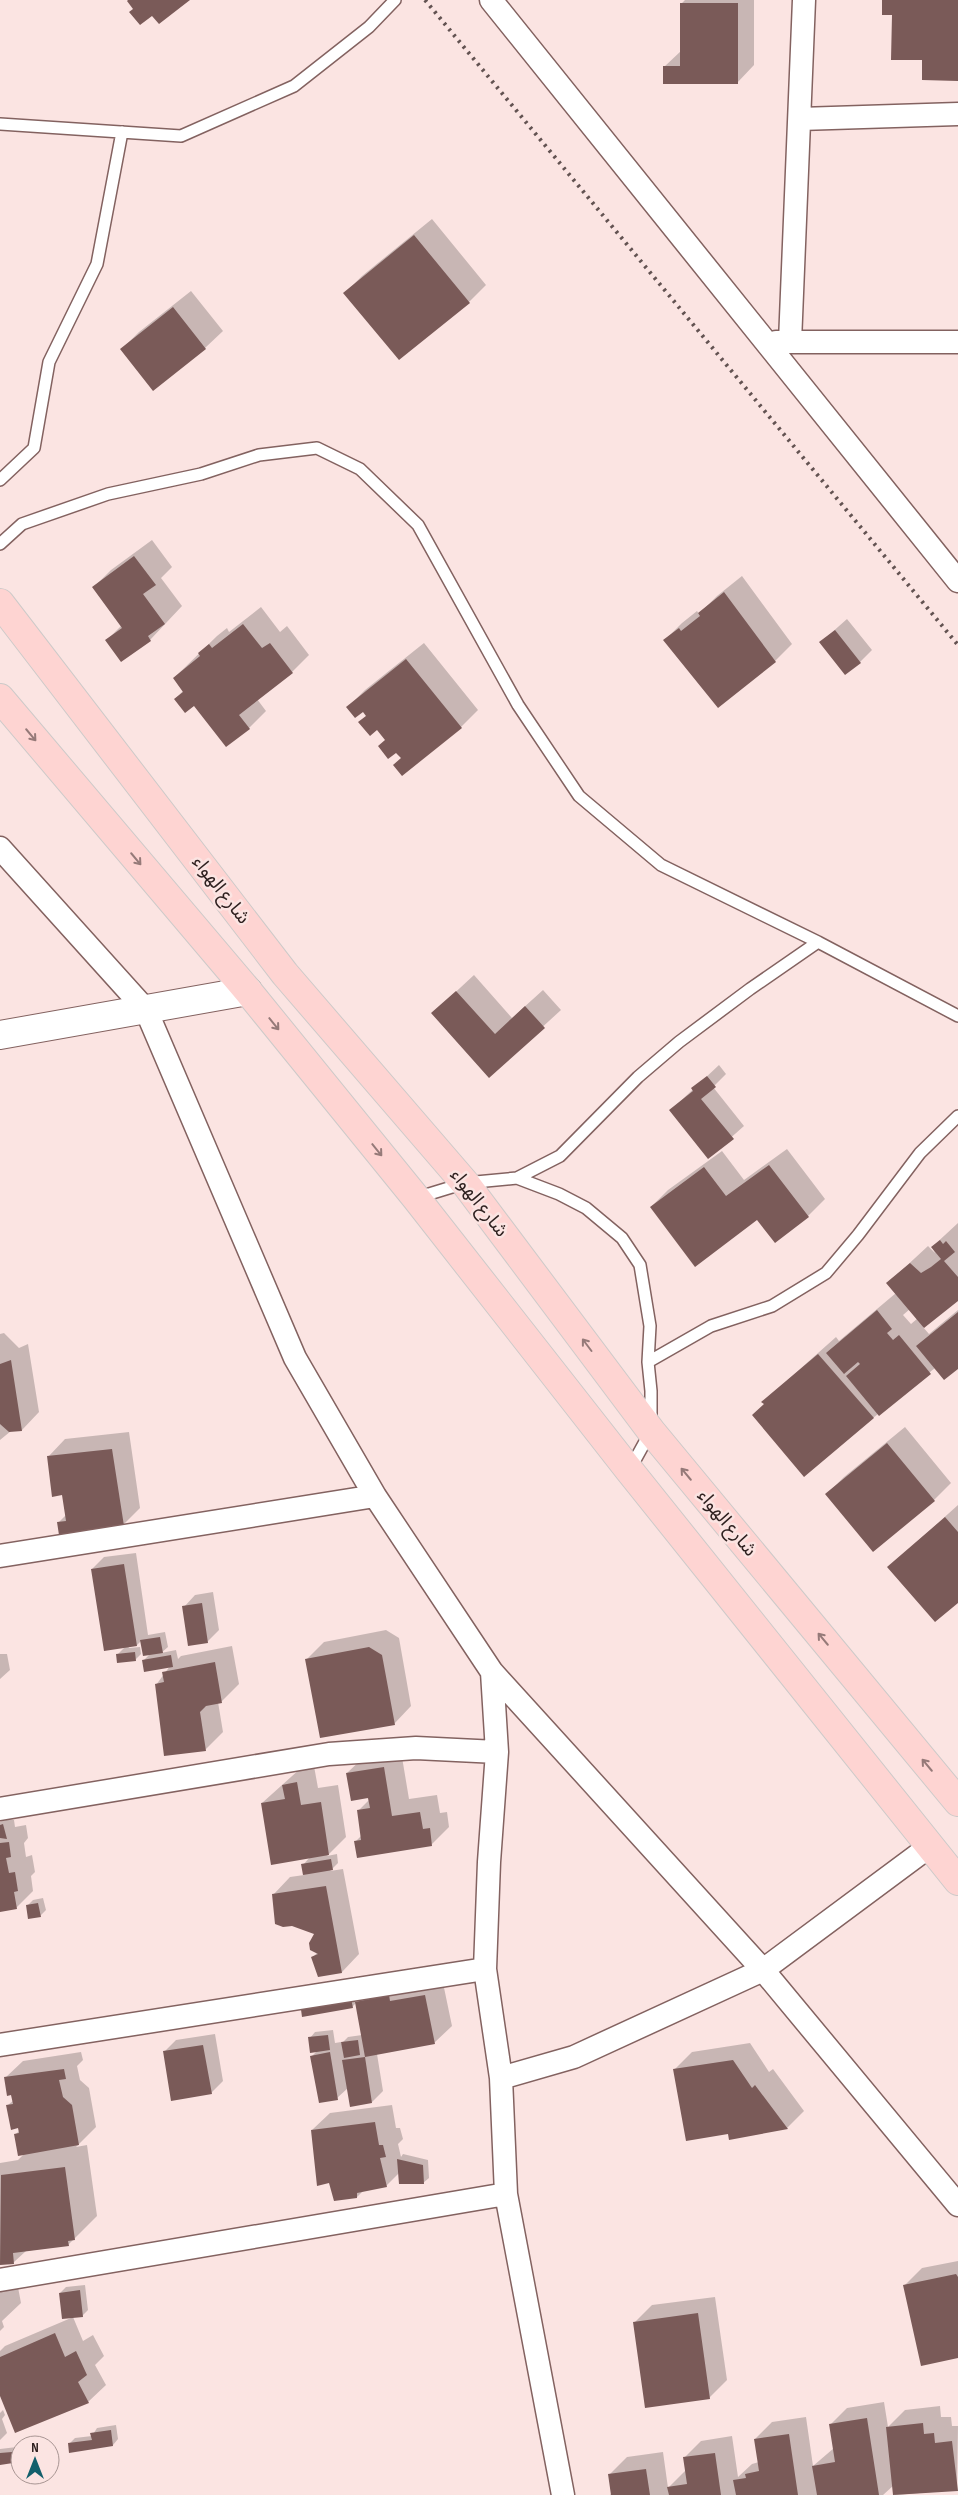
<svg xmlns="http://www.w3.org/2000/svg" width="958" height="2495" font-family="'Sofia Sans Condensed','Noto Sans Arabic',sans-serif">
	<rect width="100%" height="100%" fill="#fbe4e2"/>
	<path fill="#0003" fill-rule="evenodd" d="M685,0H754V65L737,83L664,67L682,50V3Z
		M432,219L486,285L469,302L399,359L345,293L362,276Z
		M191,291L223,331L205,348L122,349L139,332Z
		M152,540L172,567L161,578L182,606L150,640L121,661L107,640L122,625L94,587L111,570Z
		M742,576L792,644L775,661L665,640L682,623L697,611L699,614L717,596Z
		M261,607L280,632L287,626L309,655L292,672L257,699L266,711L249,728L195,704L175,699L184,690L174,678L217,636L227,628L229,632Z
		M847,619L872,650L860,662L821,642Z
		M424,643L478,710L461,727L402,757L377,728L360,722L367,715L363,710L348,707L365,690Z
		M474,975L512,1018L543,990L561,1010L489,1076L433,1013Z
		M719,1065L726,1074L713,1087L744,1126L709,1157L671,1110Z
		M787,1149L825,1199L808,1216L758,1218L651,1207L668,1190L722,1151L744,1180Z
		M958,1223V1300L923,1327L929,1334L958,1310V1367L935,1368L873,1418L765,1404L763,1402L836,1337L839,1341L896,1293L888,1283L928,1246L935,1253L932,1247ZM910,1309L918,1318L911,1324L903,1315Z
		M4,1333L19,1348L28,1344L39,1412L22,1430L11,1431L0,1440V1334Z
		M905,1427L951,1483L934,1500L873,1550L827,1494L844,1477Z
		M129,1432L140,1508L123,1525L58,1523L66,1515L63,1493L48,1457L65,1439Z
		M958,1505V1601L889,1567Z
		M136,1553L148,1635L165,1632L168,1647L161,1653L176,1650L178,1659L181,1656L232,1646L239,1684L222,1701L218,1702L223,1732L205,1750L156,1685L170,1666L143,1661L150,1654L142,1640L137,1645L128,1646L129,1648L140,1647L141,1654L135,1660L117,1655L125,1647L92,1569L104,1557Z
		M213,1592L219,1630L207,1642L184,1607L195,1595Z
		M386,1630L399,1638L411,1706L394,1724L307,1659L324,1642Z
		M0,1654H7L10,1670L0,1679Z
		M401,1751L409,1799L437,1795L440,1813L447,1812L449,1827L431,1845L356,1841L362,1835L358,1811L369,1800L347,1773L365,1756Z
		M314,1766L318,1788L338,1785L346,1837L327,1856L337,1854L338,1863L330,1871L343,1869L359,1954L342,1972L319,1976L313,1957L318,1952L315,1933L273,1895L290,1877L304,1875L303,1865L310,1857L262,1803L301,1768Z
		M9,1819L14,1820L15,1827L26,1825L28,1838L24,1843L26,1857L32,1855L35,1872L31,1876L33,1891L16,1908L0,1911V1822Z
		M43,1898L46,1910L40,1916L27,1906L33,1900Z
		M442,1978L452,2026L434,2043L377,2054L383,2091L372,2102L348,2088L337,2098L312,2056L317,2051L310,2038L315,2032L333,2030L335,2043L341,2042V2044L348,2037L362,2035L356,2003L352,2007L301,2002Z
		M215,2034L223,2081L211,2093L164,2052L176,2040Z
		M750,2043L769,2072L773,2069L804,2111L787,2128L730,2132L675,2069L692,2052Z
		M81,2052L83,2060L77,2066L80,2080L89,2088L96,2127L76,2147L87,2145L97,2216L68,2245L26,2251L14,2262L0,2264V2163L18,2160L25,2153L15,2135L20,2130L8,2105L14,2100L5,2078L23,2061Z
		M392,2105L396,2128H400L403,2139L398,2144L401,2157L403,2154L428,2160L429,2178L423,2183L399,2173L386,2186L363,2191L357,2197L312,2130L330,2113Z
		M958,2261V2357L905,2285L922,2268Z
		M17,2282L21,2303L2,2321L4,2327L0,2331V2285Z
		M85,2285L88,2310L82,2316L73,2317L83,2341L93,2335L104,2356L95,2365L106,2385L88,2402L0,2392V2351L5,2346L71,2318L60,2293L66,2287Z
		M715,2297L727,2380L709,2398L634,2323L652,2305Z
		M884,2402L888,2427L905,2410L940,2406L941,2417H951L952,2426H958L957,2490L895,2495L894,2485L883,2495H610L612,2493L610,2474L627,2457L663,2452L668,2488L686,2470L684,2458L701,2441L732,2436L738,2477L752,2464L759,2462L755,2439L772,2422L806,2417L813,2466L834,2448L830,2425L847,2408Z
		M3,2410L5,2415L2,2419L7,2433L0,2440V2413Z
		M116,2425L118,2439L113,2445L69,2444L75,2438L92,2436L97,2428Z
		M17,2447L18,2456L13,2461L0,2463V2449Z"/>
	<path fill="#7a5a58" d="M128,0H190L159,24L152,16L140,25L129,12L133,9L127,1Z
		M882,0H958V81L922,80V60H891L892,15H882Z
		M680,3H738V84H663V66H680Z
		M414,235L470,303L399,360L343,293Z
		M173,307L206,349L153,391L120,349Z
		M134,556L156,585L143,594L165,624L148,636L151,641L121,662L105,640L122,628L92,587Z
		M724,592L776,662L718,708L663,640L679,628L681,631L700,616L698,613Z
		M243,624L262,648L270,643L293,673L239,715L250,729L226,747L194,706L185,713L174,699L183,692L173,678L200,656L198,653L209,644L212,648Z
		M835,630L861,663L845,675L819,642Z
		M406,659L462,728L402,776L393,765L401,758L396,753L388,759L378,746L385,740L377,730L370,736L358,722L366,716L363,712L355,718L346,707Z
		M456,991L495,1034L525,1006L545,1028L489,1078L431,1013Z
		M707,1076L716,1087L701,1099L734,1139L708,1159L669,1110L693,1091L691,1088Z
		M769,1165L809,1217L775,1243L757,1220L695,1267L650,1207L704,1167L726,1196Z
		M940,1240L943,1244L946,1241L955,1252L944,1261L958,1277V1301L924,1328L886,1283L910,1263L921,1273L931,1267L941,1259L931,1247Z
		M877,1310L892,1329L887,1333L893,1340L899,1335L931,1374L879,1416L846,1376L860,1364L858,1362L844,1374L826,1353Z
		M958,1312V1369L944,1380L916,1346Z
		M818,1354L874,1418L804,1477L752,1415L764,1404L761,1402Z
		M11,1360L22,1431L9,1432L0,1424V1364Z
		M887,1443L935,1501L873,1552L825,1494Z
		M112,1449L124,1526L59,1535L57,1522L66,1521L62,1495L52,1497L47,1456Z
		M945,1517L958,1532V1603L935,1622L887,1567Z
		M124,1564L137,1646L104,1651L91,1569Z
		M202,1603L208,1643L188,1646L182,1606Z
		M160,1637L163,1653L143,1656L140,1640Z
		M369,1647L382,1655L395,1725L320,1738L305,1659Z
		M135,1652L136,1661L117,1663L116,1654Z
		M171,1655L173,1667L144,1672L142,1660Z
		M215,1662L222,1703L206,1706L200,1712L206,1751L164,1756L155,1684L164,1682L162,1672Z
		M384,1767L392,1816L420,1812L423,1829L430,1828L432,1846L357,1858L354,1841L361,1840L357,1810L370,1808L368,1798L351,1801L346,1773Z
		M297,1782L301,1805L321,1802L329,1855L271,1865L261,1803L285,1799L282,1785Z
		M3,1824L7,1839L0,1838V1825Z
		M9,1842L11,1857L6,1858L9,1873L15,1872L18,1891L14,1892L17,1909L0,1912V1843Z
		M331,1859L333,1870L303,1875L301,1864Z
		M326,1886L342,1973L318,1977L311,1957L318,1954L310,1950L309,1943L314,1934L292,1926L283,1927L275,1924L272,1894Z
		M38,1903L41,1917L28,1919L26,1905Z
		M350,1993L353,2008L302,2017L300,2002Z
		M389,1995L390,2001L425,1995L435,2044L365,2057L355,2002Z
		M328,2035L330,2050L310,2053L308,2037Z
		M358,2040L360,2055L344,2058L341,2042Z
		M203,2045L212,2094L171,2101L163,2051Z
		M330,2052L338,2100L319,2103L310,2056Z
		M365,2057L372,2103L350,2107L342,2060Z
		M733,2060L752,2088L755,2085L788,2129L729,2140L728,2134L686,2141L673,2069Z
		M64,2069L66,2079L59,2080L63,2097L72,2105L79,2145L18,2156L14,2134L19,2133L18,2128L11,2130L6,2105L13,2104L11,2095L7,2096L4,2077Z
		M375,2122L379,2145H383L386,2157L380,2158L387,2187L357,2193V2198L334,2201L329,2183L317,2186L311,2130Z
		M397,2159L423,2165L424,2184H399Z
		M65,2167L75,2240L68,2241L69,2246L13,2253L14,2264L0,2265L1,2175Z
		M956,2274L958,2277V2358L921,2366L903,2285Z
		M80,2290L83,2317L62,2319L59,2293Z
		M698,2313L710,2399L645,2408L633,2322Z
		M55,2333L65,2357L76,2351L87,2375L78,2382L89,2403L15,2433L0,2396V2357Z
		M867,2418L879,2495H817L812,2466L835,2462L829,2424Z
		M923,2423L924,2434L934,2433L935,2443L952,2441L958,2491L893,2495L886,2427Z
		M111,2430L113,2446L69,2453L68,2443L92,2440L90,2433Z
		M789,2434L798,2495H736L733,2480L746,2478L745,2474L759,2471L754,2439Z
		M12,2452L13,2463L0,2465V2453Z
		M715,2453L721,2495H669L667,2487L687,2484L683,2457Z
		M646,2469L650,2495H611L608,2474Z"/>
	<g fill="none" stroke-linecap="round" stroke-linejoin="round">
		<g stroke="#836260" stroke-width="14">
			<path id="lane" d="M0,124L181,136L294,86L369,27L395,0
				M0,480L34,448L49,362L97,264L122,132
				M0,544L22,524L108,494L201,474L259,455L317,448L360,469L418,525L518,705L579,796L661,865L818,942L958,1016
				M517,1178L559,1194L586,1208L622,1238L640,1265L650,1326L648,1362L651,1391V1431L630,1469
				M416,1198L465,1183L517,1178L560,1156L638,1077L679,1042L750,989L818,942
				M648,1362L711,1326L772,1306L826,1273L858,1235L920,1153L958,1116"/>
		</g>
		<g stroke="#836260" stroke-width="25">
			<path id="street" d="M491,0L958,581
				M800,119L958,114
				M776,342H958
				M790,342L804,0
				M0,848L146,1010L295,1358L375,1496L492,1672L763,1970L958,2205
				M0,1556L375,1496
				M492,1672L497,1752L489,1862L485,1969L501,2078L506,2194L563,2495
				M0,1809L329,1754L416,1748L497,1752
				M0,2045L485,1969
				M501,2078L574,2057L763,1970L930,1846
				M0,2280L506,2194"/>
		</g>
		<g stroke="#836260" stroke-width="30">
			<path id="secondary" d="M0,1035L248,991"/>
		</g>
		<g stroke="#cdcac9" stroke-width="30">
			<path id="primary" d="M0,603L285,974L465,1183L651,1431L958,1802
				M0,698L248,991L416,1198L629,1470L958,1881"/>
		</g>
		<use href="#lane" stroke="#fff" stroke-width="11"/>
		<use href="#street" stroke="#fff" stroke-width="22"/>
		<use href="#secondary" stroke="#fff" stroke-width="28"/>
		<use href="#primary" stroke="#fed4d2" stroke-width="28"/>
		<path stroke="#625251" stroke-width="4" stroke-dasharray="2.5 5" stroke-linecap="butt" d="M425,0L958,645"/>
	</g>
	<defs><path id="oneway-shaft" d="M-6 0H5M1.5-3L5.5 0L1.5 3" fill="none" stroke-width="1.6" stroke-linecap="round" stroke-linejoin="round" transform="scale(1.25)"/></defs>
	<g stroke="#967a79">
		<use href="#oneway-shaft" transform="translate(31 735) rotate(50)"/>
		<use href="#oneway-shaft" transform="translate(136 859) rotate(50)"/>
		<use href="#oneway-shaft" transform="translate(274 1024) rotate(51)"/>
		<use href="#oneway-shaft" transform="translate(377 1150) rotate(51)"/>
		<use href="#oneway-shaft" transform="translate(587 1345) rotate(-127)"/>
		<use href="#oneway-shaft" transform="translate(686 1474) rotate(-130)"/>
		<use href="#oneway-shaft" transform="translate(823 1639) rotate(-130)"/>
		<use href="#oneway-shaft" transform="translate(927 1765) rotate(-130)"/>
	</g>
	<g text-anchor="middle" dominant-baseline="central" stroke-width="5" stroke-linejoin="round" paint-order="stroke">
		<g font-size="19" fill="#2f2120" stroke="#fbe4e2">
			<text transform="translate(221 890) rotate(52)">شارع الهواء</text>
			<text transform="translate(479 1203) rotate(52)">شارع الهواء</text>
			<text transform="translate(727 1523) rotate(50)">شارع الهواء</text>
		</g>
	</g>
	<g transform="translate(35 2460)"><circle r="24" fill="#fbe4e2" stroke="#a99694"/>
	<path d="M0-4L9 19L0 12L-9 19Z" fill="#13606c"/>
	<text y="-8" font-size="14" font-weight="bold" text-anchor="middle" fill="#2f2120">N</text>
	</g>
</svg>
